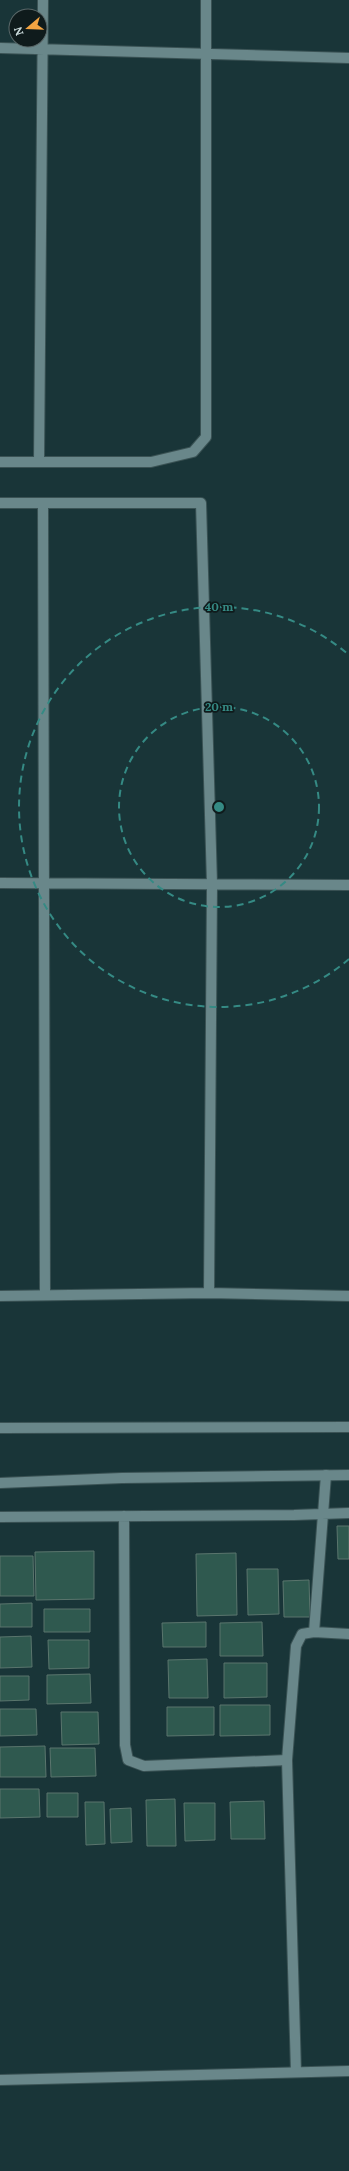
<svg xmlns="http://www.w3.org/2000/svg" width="349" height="2171" font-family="Lora,serif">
	<rect width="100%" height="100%" fill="#193538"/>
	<path fill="#2f594f" stroke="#5a756d" d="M337,1526H349V1559H338Z
		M94,1551V1599L36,1600L35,1552Z
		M236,1553L237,1615L197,1616L196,1554Z
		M0,1556H33L34,1596H0Z
		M247,1569H278L279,1614L248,1615Z
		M309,1580L310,1617H284L283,1581Z
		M32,1603V1627H0V1604Z
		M44,1609H90V1632H44Z
		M206,1622V1647H163L162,1623Z
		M262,1622L263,1656H220V1623Z
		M31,1636L32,1667L0,1668V1637Z
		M48,1640H89V1668L49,1669Z
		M207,1659L208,1698H169L168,1660Z
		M224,1663H267V1697L224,1698Z
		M90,1674L91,1703L47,1704V1675Z
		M0,1676H29V1700L0,1701Z
		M220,1705H270V1735L220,1736Z
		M167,1707H214V1735L167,1736Z
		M0,1709H36L37,1735L0,1736Z
		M61,1712H98L99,1744L62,1745Z
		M45,1746L46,1777H0V1747Z
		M50,1748H95L96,1776L51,1777Z
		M0,1789H39L40,1817L0,1818Z
		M47,1793H78V1817H47Z
		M175,1799L176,1846H147L146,1800Z
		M264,1801L265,1839H231L230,1802Z
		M85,1802H104L105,1844L86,1845Z
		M184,1803H215V1840L185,1841Z
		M131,1808L132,1842L111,1843L110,1809Z"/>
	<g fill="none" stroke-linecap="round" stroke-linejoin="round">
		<g stroke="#3a5254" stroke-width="12">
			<path id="lane" d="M0,1428L349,1427"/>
		</g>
		<g stroke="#3a5254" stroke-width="12">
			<path id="street" d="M0,48L349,58
				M0,462H151L193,452L206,437V0
				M39,462L43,0
				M0,503H201L212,884L209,1293L349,1296
				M43,503L45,1295
				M0,883L349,885
				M0,1296L209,1293
				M124,1516L125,1745L128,1760L144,1766L287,1760
				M0,1517L294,1515L349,1513
				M314,1632L326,1475
				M296,2072L287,1760L296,1646L302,1634L314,1632L349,1634
				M0,2080L349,2071"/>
		</g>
		<g stroke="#3a5254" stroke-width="12">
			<path id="secondary" d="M0,1483L122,1478L349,1475"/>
		</g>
		<use href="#lane" stroke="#69878a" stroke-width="10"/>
		<use href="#street" stroke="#69878a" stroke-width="10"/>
		<use href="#secondary" stroke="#69878a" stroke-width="10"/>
	</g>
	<g fill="none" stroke="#358a84" stroke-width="2" stroke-dasharray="7 5">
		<circle cx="219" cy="807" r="100"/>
		<path d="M349 959A200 200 0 1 1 349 655"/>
	</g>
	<circle cx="219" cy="807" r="6" fill="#358a84" stroke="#0f1b1c" stroke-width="2"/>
	<g font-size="12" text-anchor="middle" font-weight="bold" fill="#358a84" stroke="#0f1b1c" stroke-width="3.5" stroke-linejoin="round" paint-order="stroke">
		<text x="219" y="611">40 m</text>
		<text x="219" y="711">20 m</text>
	</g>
	<g transform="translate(28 28) rotate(251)"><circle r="19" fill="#0f1b1c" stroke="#5a6869"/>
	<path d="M0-3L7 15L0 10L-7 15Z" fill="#f3a442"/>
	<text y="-6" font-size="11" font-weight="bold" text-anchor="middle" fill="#cbdbdc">N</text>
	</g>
</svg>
